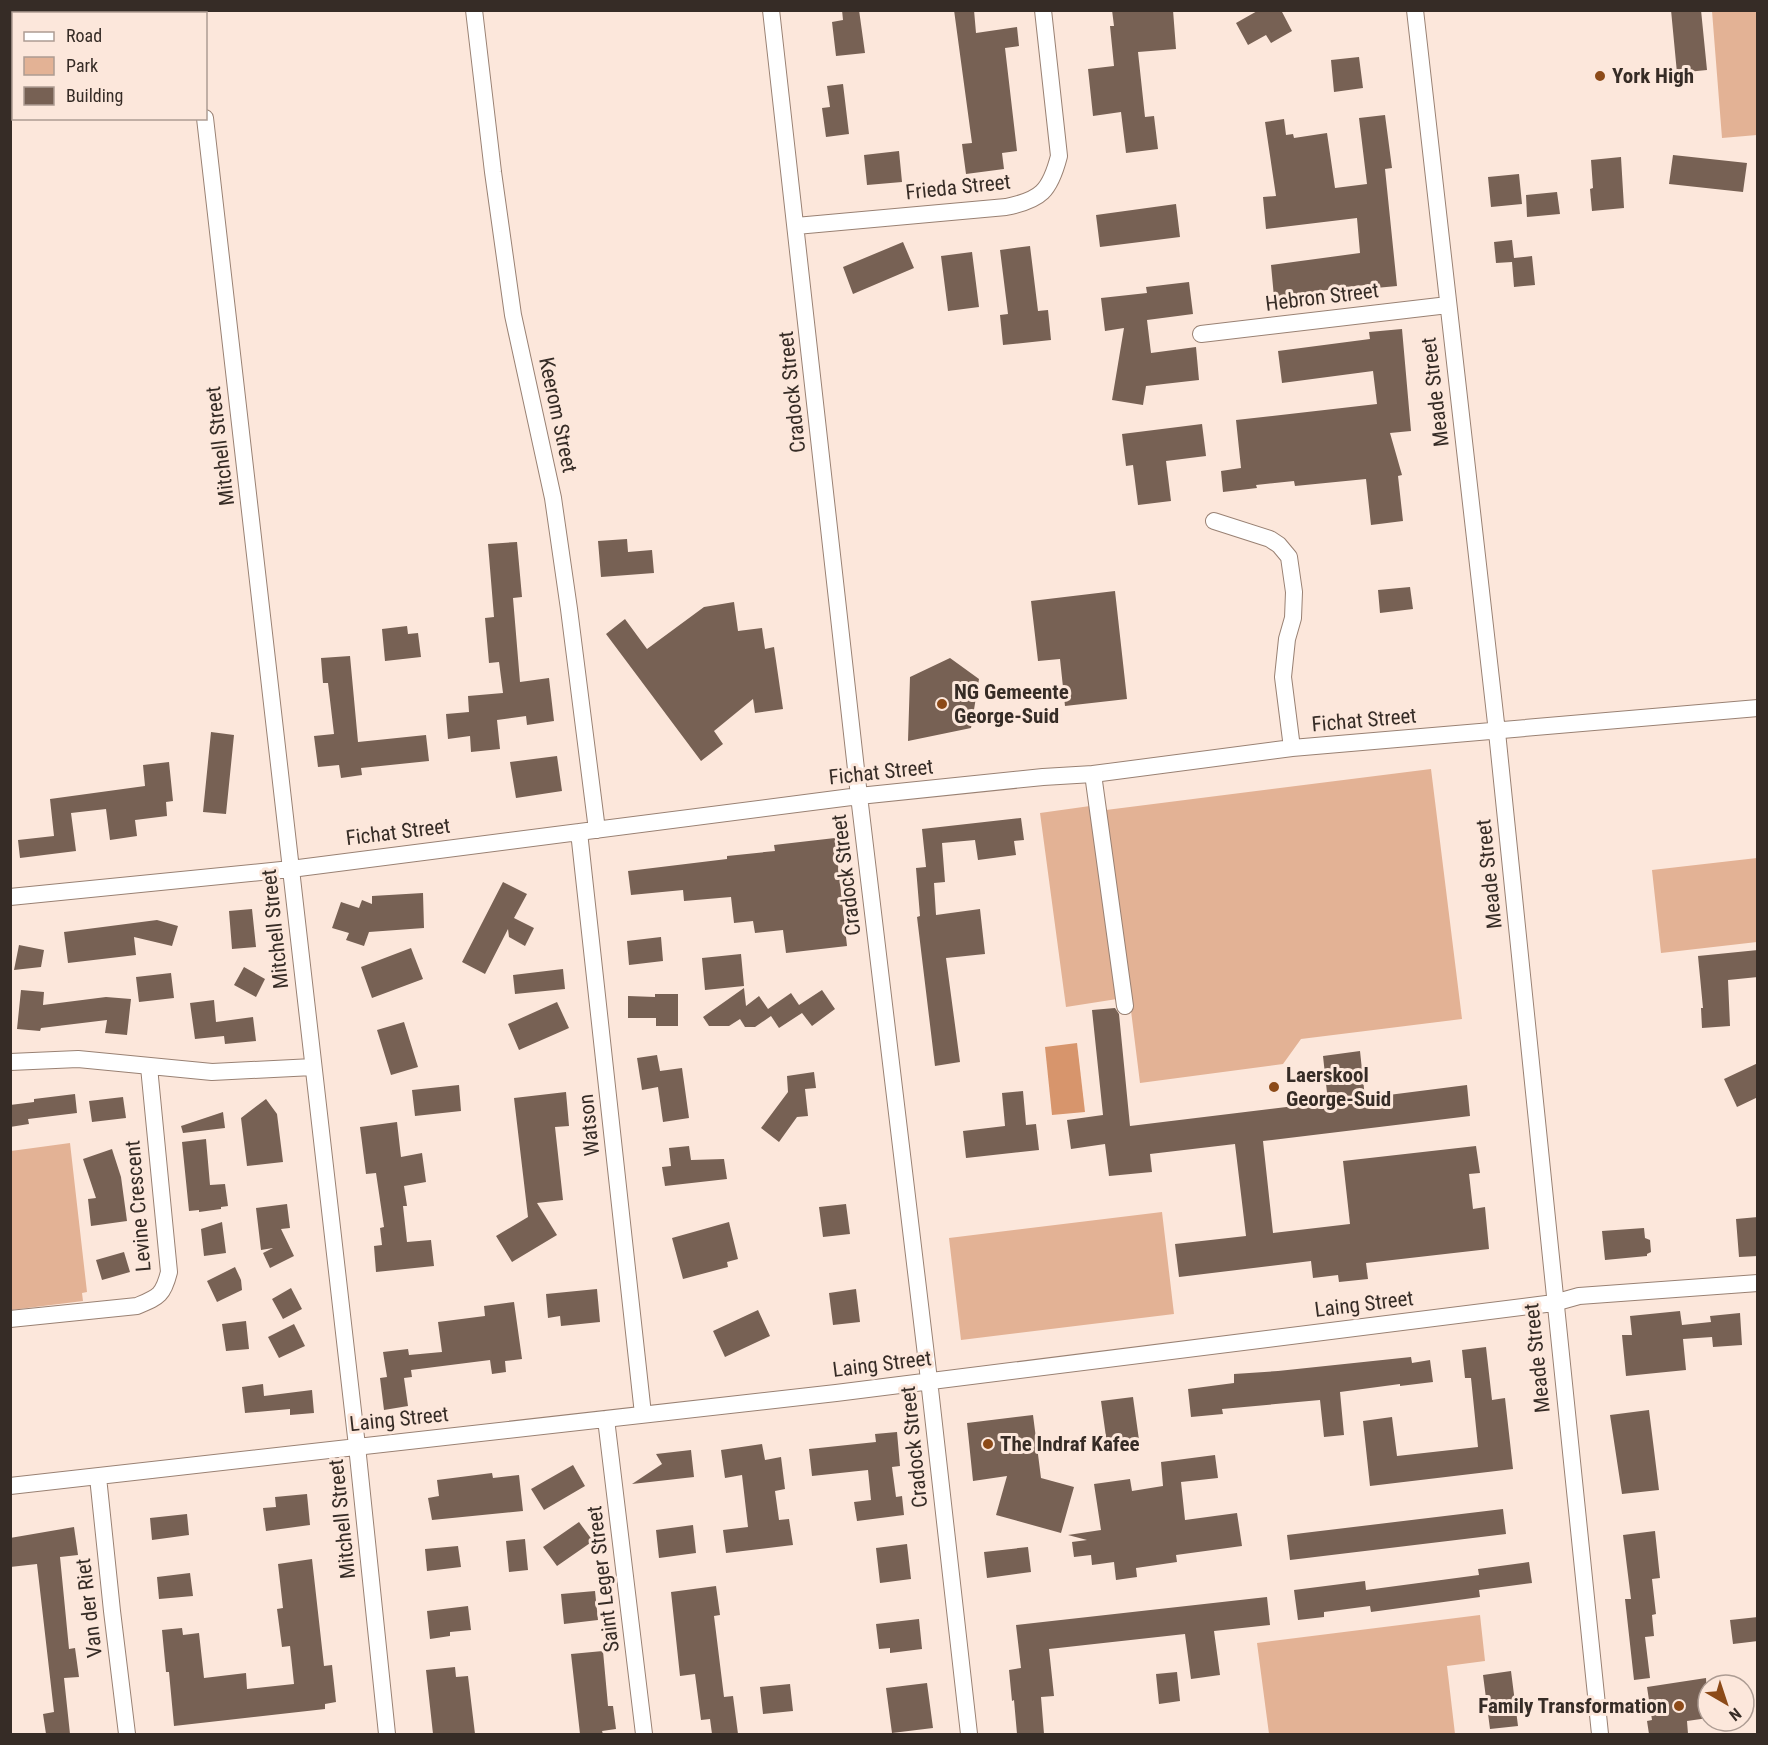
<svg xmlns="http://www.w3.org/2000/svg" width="1768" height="1745" font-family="'Roboto Condensed',sans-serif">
	<rect width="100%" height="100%" fill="#fce7db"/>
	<path fill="#e3b295" d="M1712,11H1757V135L1722,138Z
		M1431,769L1462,1019L1301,1039L1283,1064L1140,1083L1106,810Z
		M1090,806L1117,999L1066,1007L1040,813Z
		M1757,858V942L1661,953L1652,870Z
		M70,1143L87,1292L82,1293L83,1301L11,1310V1151Z
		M1162,1212L1174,1314L961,1340L949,1238Z
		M1480,1615L1485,1661L1447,1666L1455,1734H1269L1257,1643Z"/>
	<path fill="#d7956c" d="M1077,1043L1085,1112L1052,1115L1045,1047Z"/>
	<path fill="#776154" d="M842,10H859L865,53L836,56L832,22L843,20Z
		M954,10H974L976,33L1017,27L1019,46L1005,48L1017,151L1002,153L1004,169L966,174L962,144L972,143Z
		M1112,10H1173L1176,49L1138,52L1145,117L1154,116L1158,149L1126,153L1121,112L1093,116L1088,69L1114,66L1110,26H1114Z
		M1259,10H1281L1292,31L1271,43L1266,35L1248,45L1236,23Z
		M1671,10H1701L1707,70L1677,73Z
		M1359,57L1363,88L1334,92L1331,60Z
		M843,84L849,134L826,137L822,108L830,107L827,86Z
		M1385,115L1392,168L1385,169L1397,286L1365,289V285L1274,297L1271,265L1360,253L1357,218L1266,229L1263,197L1276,196L1265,122L1284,119L1286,135L1293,134L1294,138L1327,133L1335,188L1367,184L1359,118Z
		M899,151L902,182L867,185L864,155Z
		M1673,155L1747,163L1743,192L1669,184Z
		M1621,157L1624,208L1592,211L1590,189L1593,188L1591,160Z
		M1519,174L1522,204L1491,207L1488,177Z
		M1557,192L1560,214L1527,217L1526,195Z
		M1176,204L1180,237L1100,247L1096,215Z
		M1512,240L1514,258L1532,256L1535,285L1514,287L1512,262L1496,263L1494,242Z
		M903,242L914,268L853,294L843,267Z
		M1030,246L1038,311L1048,310L1051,340L1003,345L1000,315L1008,314L1000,250Z
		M972,252L979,307L948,311L941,256Z
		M1189,282L1193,314L1147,320L1151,353L1196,347L1199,380L1146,386L1143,405L1112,400L1124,328L1105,331L1101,298L1147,293L1146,287Z
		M1402,329L1411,431L1390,433L1402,475L1398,476L1403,521L1371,525L1366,479L1295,486L1294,481L1256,485L1257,488L1223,492L1221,471L1241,468L1236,420L1377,404L1373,371L1282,383L1278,351L1370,339L1369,332Z
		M1202,424L1206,456L1166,461L1171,501L1138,505L1133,465L1126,466L1122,434Z
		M627,539L628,552L652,550L654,573L601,577L598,541Z
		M517,542L522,597L513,598L520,682L549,678L554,721L527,725L526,716L497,720L500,749L471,752L470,736L448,739L446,714L469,712L468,696L503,693L499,662L489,663L485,618L494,617L488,544Z
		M1410,587L1413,609L1380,613L1378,590Z
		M1115,591L1127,699L1065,706L1060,659L1038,661L1031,601Z
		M734,602L738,631L762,628L765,649L774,647L783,709L755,713L753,699L714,731L723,744L701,761L606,634L625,619L647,649L704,607Z
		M407,626L408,634L418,633L421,657L385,661L382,629Z
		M350,656L358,742L426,735L429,761L361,768L362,775L341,778L339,765L318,767L314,736L334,734L328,683H323L321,658Z
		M950,658L979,679L971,728L908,741L910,677Z
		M211,732L234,735L226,814L203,812Z
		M557,756L562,791L516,798L510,762Z
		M169,762L173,801L166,802L167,816L135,820L137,836L110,840L106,809L71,813L76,851L20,858L18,840L54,836L50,799L145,786L143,765Z
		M1021,818L1024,840L1014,841L1016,855L978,860L975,840L942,843L945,882L934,883L936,915L980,909L985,954L946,958L960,1062L935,1066L917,917L920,916L916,868L926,867L922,829Z
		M835,838L847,946L786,953L783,930L755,933L753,921L734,923L731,897L684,901L683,890L631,895L628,871L727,859V856L775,851L774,845Z
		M503,882L527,894L514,918L534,928L525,946L509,937L508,929L485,974L462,962Z
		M423,893L424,928L369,932L364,946L346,940L349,933L332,928L341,902L359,908L362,900L372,904V896Z
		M252,909L256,947L232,949L229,911Z
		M157,920L178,926L172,946L134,937L136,955L68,963L64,932Z
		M661,937L663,961L629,965L627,941Z
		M19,945L44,950L41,967L14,970Z
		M411,948L423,979L372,998L361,967Z
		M1758,950V977L1728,980L1730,1026L1702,1028L1701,1008H1703L1698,956Z
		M741,954L744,986L705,990L702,958Z
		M244,967L265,979L256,997L234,985Z
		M563,969L565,989L515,994L513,975Z
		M171,973L174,998L139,1002L136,977Z
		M744,988L746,1006L759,996L768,1009L791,993L799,1005L822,990L835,1009L812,1026L802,1013L779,1028L771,1016L755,1027H745L740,1019L729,1026H709L703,1017Z
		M21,990L44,992L43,1005L106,997L131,999L127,1035L105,1033L107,1020L41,1028L40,1031L17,1029Z
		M655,994H678V1026H656V1018H628V996L655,997Z
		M214,1000L216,1022L253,1017L256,1041L225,1044L224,1036L195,1039L190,1003Z
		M557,1002L569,1028L519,1050L508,1024Z
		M1115,1008L1119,1014L1130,1126L1328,1102L1323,1056L1360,1051L1365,1098L1467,1085L1470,1116L1263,1141L1273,1233L1350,1224L1343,1161L1476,1146L1480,1173L1469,1174L1473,1209L1485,1207L1489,1249L1366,1263L1368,1279L1339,1282L1338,1275L1313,1278L1311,1261L1179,1277L1175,1244L1246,1236L1235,1144L1150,1154L1152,1172L1109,1176L1105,1144L1071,1149L1067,1120L1103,1115L1092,1010Z
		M404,1022L418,1067L391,1075L377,1030Z
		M657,1055L660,1071L682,1068L689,1118L663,1122L658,1087L642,1090L637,1058Z
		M1758,1063V1097L1737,1107L1724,1079Z
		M814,1072L816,1088L805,1089L808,1116L797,1117L779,1142L761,1128L788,1092L787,1076Z
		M459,1085L461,1111L415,1116L412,1090Z
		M1023,1091L1026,1125L1036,1124L1039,1150L966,1158L963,1131L1005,1126L1002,1093Z
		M566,1092L569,1126L555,1127L563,1200L537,1203L557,1235L512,1262L496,1236L528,1217L514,1098Z
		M75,1094L77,1113L28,1119L29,1124L10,1127V1105L34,1102V1099Z
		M123,1097L126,1118L92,1122L89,1101Z
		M266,1099L277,1114L283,1162L247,1166L241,1118Z
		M223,1112L225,1128L183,1133L181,1126Z
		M397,1122L401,1157L422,1153L426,1182L404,1186L407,1206H403L407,1242L431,1240L434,1266L376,1272L374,1246L382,1245L380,1228L384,1227L376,1173L366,1174L360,1127Z
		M206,1139L210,1185L225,1184L228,1206L221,1207V1209L199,1212V1210L189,1211L182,1142Z
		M689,1146L691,1160L724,1159L727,1179L665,1186L662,1167L671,1166L669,1148Z
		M112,1149L121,1177L127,1221L91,1226L88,1199L96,1198L83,1159Z
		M287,1204L290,1228L281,1229L294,1256L270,1268L263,1253L273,1248L261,1250L256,1208Z
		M846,1204L850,1234L823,1237L819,1207Z
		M1758,1217V1256L1739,1257L1736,1219Z
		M222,1222L226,1253L204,1256L201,1229Z
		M729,1222L738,1259L727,1262L728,1267L683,1279L672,1238Z
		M1644,1228L1645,1238L1650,1240L1651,1252L1647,1254V1256L1605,1260L1602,1231Z
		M124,1252L130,1272L102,1280L96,1260Z
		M235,1267L241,1280L242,1290L217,1302L207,1281Z
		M291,1288L302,1309L283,1319L272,1299Z
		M597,1289L600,1322L561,1326L560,1316L548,1318L546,1294Z
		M856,1289L860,1322L833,1325L829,1293Z
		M514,1302L522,1359L505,1361L506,1372L492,1374L490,1360L411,1370L412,1377L404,1378L408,1406L384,1410L380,1378L387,1377L383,1352L408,1349L409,1355L442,1352L438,1322L485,1316L484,1306Z
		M758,1310L770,1336L725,1357L713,1331Z
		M1680,1311L1682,1325L1711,1322L1710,1316L1740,1313L1742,1345L1713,1347L1712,1337L1683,1339L1686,1370L1626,1376L1622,1335H1632L1630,1316Z
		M246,1321L249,1349L226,1351L222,1324Z
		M294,1324L305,1346L279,1358L268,1337Z
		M1486,1347L1492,1400L1505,1398L1513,1469L1370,1486L1363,1421L1392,1417L1397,1456L1478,1447L1471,1378H1465L1462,1350Z
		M1411,1357L1412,1363L1430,1360L1433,1382L1400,1386V1384L1340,1392L1344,1435L1324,1437L1320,1400L1222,1409L1223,1414L1191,1417L1188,1389L1234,1383V1374L1278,1371Z
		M263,1384L264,1396L312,1390L314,1413L290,1415V1409L245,1413L242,1387Z
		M1133,1397L1139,1440L1107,1444L1101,1401Z
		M1649,1410L1659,1490L1622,1494L1610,1415Z
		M1033,1415L1041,1478L1074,1487L1061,1533L996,1515L1007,1476L973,1481L967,1423Z
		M897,1432L900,1466L892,1467L896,1497L902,1496L904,1515L857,1521L854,1502L871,1500L868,1470L812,1476L809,1449L876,1442L875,1434Z
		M762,1444L765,1460L781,1457L785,1489L775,1491L779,1520L789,1519L793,1545L726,1553L723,1530L748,1527L742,1475L725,1478L721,1450Z
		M691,1450L694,1477L632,1484L662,1464L656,1454Z
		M1215,1455L1218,1478L1181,1482L1185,1520L1237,1513L1242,1546L1176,1555L1177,1562L1136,1568L1137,1577L1116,1580L1114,1562L1092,1565L1091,1555L1074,1557L1072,1542L1087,1540L1068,1535L1101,1530L1094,1484L1130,1479L1132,1491L1163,1486L1161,1462Z
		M573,1465L585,1486L544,1510L531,1489Z
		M492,1473L493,1478L519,1475L523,1511L432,1520L428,1498L439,1496L437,1480Z
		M307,1494L310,1525L266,1531L263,1508L276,1507L275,1497Z
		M1503,1509L1506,1534L1290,1560L1287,1535Z
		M187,1514L189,1535L152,1540L150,1518Z
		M579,1522L593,1541L557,1566L543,1547Z
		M693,1525L696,1553L659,1558L656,1530Z
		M74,1527L78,1555L60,1557L69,1649L75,1648L79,1677L64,1678L70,1734H46L43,1714L54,1712L37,1564L10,1567V1538Z
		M1655,1531L1660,1578L1652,1579L1656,1614L1652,1615L1654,1636L1645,1637L1650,1678L1634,1680L1625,1599H1631L1623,1535Z
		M525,1539L528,1570L509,1572L506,1541Z
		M907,1544L911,1579L880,1583L876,1548Z
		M458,1546L461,1567L427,1571L425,1549Z
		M1028,1547L1031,1572L987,1578L984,1552Z
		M312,1559L324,1666L332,1665L336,1702L325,1704V1709L174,1726L169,1672H166L162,1630L182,1628L183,1635L199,1633L204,1678L246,1673L247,1689L294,1684L290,1646L282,1647L277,1609L283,1608L278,1564Z
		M1529,1562L1532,1583L1479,1590L1480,1597L1371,1612L1370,1606L1324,1612V1617L1298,1620L1294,1590L1365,1581L1366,1590L1479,1575L1478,1569Z
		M190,1573L193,1596L159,1599L157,1577Z
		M716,1586L720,1615L714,1616L724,1697L733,1696L738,1734H712L710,1719L701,1720L695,1674L680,1676L671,1592Z
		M595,1591L598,1620L564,1624L561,1594Z
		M1267,1597L1270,1625L1214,1631L1220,1675L1191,1679L1185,1634L1049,1649L1054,1696L1041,1697L1044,1734H1017L1014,1700L1012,1701L1009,1670L1021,1668L1016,1625Z
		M468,1606L471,1630L450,1632V1636L430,1639L427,1611Z
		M1758,1617V1641L1733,1644L1730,1620Z
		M919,1619L922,1649L890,1653V1648L879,1649L876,1624Z
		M603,1651L608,1706H613L616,1729L602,1731L603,1734H580L571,1654Z
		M455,1667L456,1677L468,1676L475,1734H433L426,1670Z
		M1511,1671L1518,1726L1490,1729L1483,1675Z
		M1177,1672L1180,1701L1159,1704L1156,1674Z
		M1706,1678L1708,1718L1687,1721L1688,1734H1649L1647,1721L1652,1720L1647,1687Z
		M927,1683L933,1728L892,1733L886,1688Z
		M790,1684L793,1711L763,1714L760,1687Z"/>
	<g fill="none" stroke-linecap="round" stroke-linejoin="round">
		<g stroke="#998173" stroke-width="18">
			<path id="street" d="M193,10V14
				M474,10L493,172L513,315L553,498L569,609L597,830
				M771,10L859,796L929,1380L969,1734
				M1415,10L1497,732L1600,1734
				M205,118L357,1446L387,1734
				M796,226L1006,207C1041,200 1050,191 1059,156L1043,10
				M1201,334L1448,305
				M1214,521L1270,539L1279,545L1289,557L1294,592L1293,618L1287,639L1283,677L1292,748
				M1093,774L1125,1006
				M579,832L643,1414
				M10,897L291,869L859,796L1043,777L1093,774L1292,748L1758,708
				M10,1062L78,1059L212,1072L313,1067
				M10,1319L137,1306C158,1297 163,1296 169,1272L149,1067
				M606,1419L644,1734
				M98,1477L112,1611L127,1734
				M10,1486L836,1393L1554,1303L1579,1296L1758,1283"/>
		</g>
		<use href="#street" stroke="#fff" stroke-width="16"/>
	</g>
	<g fill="#8c4a18" stroke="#fce7db" stroke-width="2">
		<circle cx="1600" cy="76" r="6"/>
		<circle cx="942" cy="704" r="6"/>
		<circle cx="1274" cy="1087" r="6"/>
		<circle cx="988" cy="1444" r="6"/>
		<circle cx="1679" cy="1706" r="6"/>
	</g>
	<g text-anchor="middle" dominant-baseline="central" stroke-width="6" stroke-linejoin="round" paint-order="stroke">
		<g font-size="21" font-weight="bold" fill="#362c26" stroke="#fce7db" text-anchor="start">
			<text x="1612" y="76">York High</text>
			<text x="954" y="692">NG Gemeente<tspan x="954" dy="24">George-Suid</tspan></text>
			<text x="1286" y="1075">Laerskool<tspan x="1286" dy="24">George-Suid</tspan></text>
			<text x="1000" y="1444">The Indraf Kafee</text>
			<text x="1667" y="1706" text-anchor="end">Family Transformation</text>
		</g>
		<g font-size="21" fill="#362c26" stroke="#fce7db">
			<text transform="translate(958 187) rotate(-6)">Frieda Street</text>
			<text transform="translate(1322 297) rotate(-7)">Hebron Street</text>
			<text transform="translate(792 392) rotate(-96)">Cradock Street</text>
			<text transform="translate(1435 392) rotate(-97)">Meade Street</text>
			<text transform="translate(558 415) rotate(78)">Keerom Street</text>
			<text transform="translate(220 446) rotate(-97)">Mitchell Street</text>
			<text transform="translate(1364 720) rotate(-5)">Fichat Street</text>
			<text transform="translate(881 772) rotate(-6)">Fichat Street</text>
			<text transform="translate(398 832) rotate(-7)">Fichat Street</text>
			<text transform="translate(1489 874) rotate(-96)">Meade Street</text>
			<text transform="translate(846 875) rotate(-97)">Cradock Street</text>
			<text transform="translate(275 929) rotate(-96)">Mitchell Street</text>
			<text transform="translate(589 1125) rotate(-96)">Watson</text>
			<text transform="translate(138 1206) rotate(-95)">Levine Crescent</text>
			<text transform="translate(1364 1304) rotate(-7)">Laing Street</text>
			<text transform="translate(1537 1358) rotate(-96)">Meade Street</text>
			<text transform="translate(882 1364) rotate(-7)">Laing Street</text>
			<text transform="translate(399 1419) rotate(-6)">Laing Street</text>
			<text transform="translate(914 1447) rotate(-96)">Cradock Street</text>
			<text transform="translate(342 1519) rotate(-96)">Mitchell Street</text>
			<text transform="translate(603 1579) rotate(-97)">Saint Leger Street</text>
			<text transform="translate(89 1608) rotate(-97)">Van der Riet</text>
		</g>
	</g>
	<rect width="1768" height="1745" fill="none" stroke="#362c26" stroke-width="24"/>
	<rect x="12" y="12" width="195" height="108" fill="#fce7db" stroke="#ad9c93" stroke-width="1.5"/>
	<rect x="24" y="32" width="30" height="9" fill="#ffffff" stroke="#ad9c93" stroke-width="1.5"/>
	<text x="66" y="42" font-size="18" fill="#362c26">Road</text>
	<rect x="24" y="57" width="30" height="18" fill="#e3b295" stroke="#ad9c93" stroke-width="1.5"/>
	<text x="66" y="72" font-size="18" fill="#362c26">Park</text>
	<rect x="24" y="87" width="30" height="18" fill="#776154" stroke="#ad9c93" stroke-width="1.5"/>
	<text x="66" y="102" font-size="18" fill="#362c26">Building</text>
	<g transform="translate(1726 1703) rotate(141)"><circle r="28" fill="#fce7db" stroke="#ad9c93" stroke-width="1.5"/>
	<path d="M0-4.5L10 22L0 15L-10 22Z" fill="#8c4a18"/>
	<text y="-9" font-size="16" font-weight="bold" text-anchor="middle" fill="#362c26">N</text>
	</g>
</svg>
